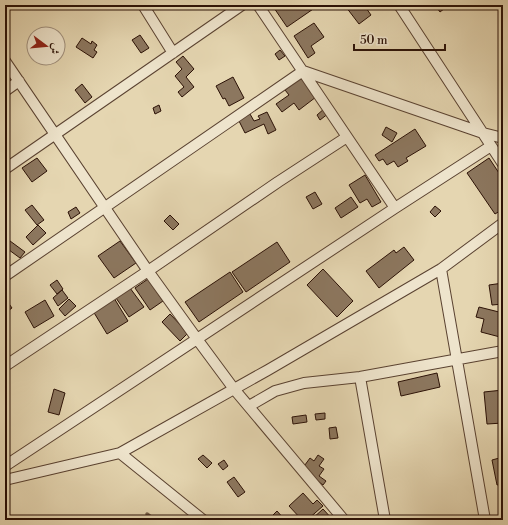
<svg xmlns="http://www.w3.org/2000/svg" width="508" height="525" font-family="'Libre Bodoni',Amiri,serif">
	<rect width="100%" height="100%" fill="#e5d6b1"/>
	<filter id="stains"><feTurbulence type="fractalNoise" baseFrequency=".005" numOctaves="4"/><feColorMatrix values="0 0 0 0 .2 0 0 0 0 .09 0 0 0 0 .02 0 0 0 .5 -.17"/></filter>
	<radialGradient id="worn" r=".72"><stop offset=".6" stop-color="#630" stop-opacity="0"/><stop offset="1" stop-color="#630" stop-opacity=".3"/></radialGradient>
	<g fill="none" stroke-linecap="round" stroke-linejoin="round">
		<path stroke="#755f4a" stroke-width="3.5" d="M147,514L155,520"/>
	</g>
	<path fill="#8c775f" stroke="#2b1106" d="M272,5H319L287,27Z
		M349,5H364L371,15L359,24L346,7Z
		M435,5H449L440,12Z
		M314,23L324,37L311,46L315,53L308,58L294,36Z
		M140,35L149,48L141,53L132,40Z
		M82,38L91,44L92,41L97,45L94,50L97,52L93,58L76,47Z
		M280,50L285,56L279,60L275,54Z
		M183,56L194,69L186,77L194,87L182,97L178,92L184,87L175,76L182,69L176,62Z
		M233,77L244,98L229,106L225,98L223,99L216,86Z
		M301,78L316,97L299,110L294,103L282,112L276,104L289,95L285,90Z
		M82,84L92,97L85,103L75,90Z
		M159,105L161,111L155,114L153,108Z
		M325,108L329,113L320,120L317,115Z
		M267,112L276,130L268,134L264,124L245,133L238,119L250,114L254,121L260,119L258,116Z
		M386,127L397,133L392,142L382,135Z
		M415,129L426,146L406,158L408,161L398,167L394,161L387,165L383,159L379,161L375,155Z
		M37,158L47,171L32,182L22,168Z
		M489,158L503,179V209L495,214L467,173Z
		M365,175L381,202L372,207L367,199L360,203L349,185Z
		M315,192L322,204L313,209L306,197Z
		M351,197L358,207L341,218L335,208Z
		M32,205L44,220L37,225L25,210Z
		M435,206L441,211L435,217L430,212Z
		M76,207L80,213L71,219L68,212Z
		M170,215L179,224L173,230L164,221Z
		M38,225L46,233L33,245L26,237Z
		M6,238L25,252L20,258L5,247V239Z
		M120,241L136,263L114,278L98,256Z
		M277,242L290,262L246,292L232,272Z
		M404,247L414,260L379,288L366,271L394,250L396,253Z
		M323,269L353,301L337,317L307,285Z
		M230,272L243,292L199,322L185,302Z
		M148,279L163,301L150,310L135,288Z
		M57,280L63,289L57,294L50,285Z
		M503,283V304L492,305L489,285Z
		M130,288L144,307L129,317L116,298Z
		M62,290L68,298L58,306L53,298Z
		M5,298L12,308L5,313Z
		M114,298L128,321L107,334L93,311Z
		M69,299L76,306L65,316L59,309Z
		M45,300L54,316L34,328L25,312Z
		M479,307L503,313V324L500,337L481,332L484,319L476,317Z
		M170,314L188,333L180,341L162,322Z
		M437,373L440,387L401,396L398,382Z
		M54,389L65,393L59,415L48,412Z
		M503,390V423L487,424L484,392Z
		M325,413V419L316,420L315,414Z
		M306,415L307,422L293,424L292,417Z
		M336,427L338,438L330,439L329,428Z
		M203,455L212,463L207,468L198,459Z
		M318,455L324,459L319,466L324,469L319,476L326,481L323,485L302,469L310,458L314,461Z
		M503,457V484L497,485L492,460Z
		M224,460L228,466L223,470L218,464Z
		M234,477L245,492L238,497L227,482Z
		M303,493L313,504L317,500L323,506L307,520H302L289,506Z
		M323,509L333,520H313L312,519Z
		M277,511L285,520H268Z"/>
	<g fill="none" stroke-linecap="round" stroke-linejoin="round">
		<g stroke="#5a4231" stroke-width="12">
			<path id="street" d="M143,5L173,53
				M258,5L395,208
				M399,5L503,164
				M5,61L148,271L197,339L234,389L344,520
				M5,91L19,81
				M5,169L242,5
				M441,269L485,520
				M5,276L303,71L483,133L503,138
				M5,366L148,271L278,182L347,137
				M360,377L385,520
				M249,406L275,391L304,383L360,377L503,351
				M120,453L203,520
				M5,466L395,208L491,146
				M5,480L120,453L268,370L441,269L503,223
				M501,520H503"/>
		</g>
		<use href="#street" stroke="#eee4cc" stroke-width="10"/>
	</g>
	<rect width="508" height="525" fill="none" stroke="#e5d6b1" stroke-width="20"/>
	<rect x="6" y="6" width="496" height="513" fill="none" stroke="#2b1106" stroke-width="2"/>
	<rect x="10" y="10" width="488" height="505" fill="none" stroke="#2b1106"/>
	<g transform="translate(46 46) rotate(106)"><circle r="19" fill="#eee4cc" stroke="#a0907d"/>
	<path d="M0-3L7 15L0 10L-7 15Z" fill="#8f2418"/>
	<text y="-6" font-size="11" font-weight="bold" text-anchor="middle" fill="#2b1106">ش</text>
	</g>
	<path d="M354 44v6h91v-6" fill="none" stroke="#2b1106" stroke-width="2"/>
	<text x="360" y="44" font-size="12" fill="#2b1106" stroke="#eee4cc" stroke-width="3" paint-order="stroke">50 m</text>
	<rect width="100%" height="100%" filter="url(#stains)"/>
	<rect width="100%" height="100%" fill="url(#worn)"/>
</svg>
